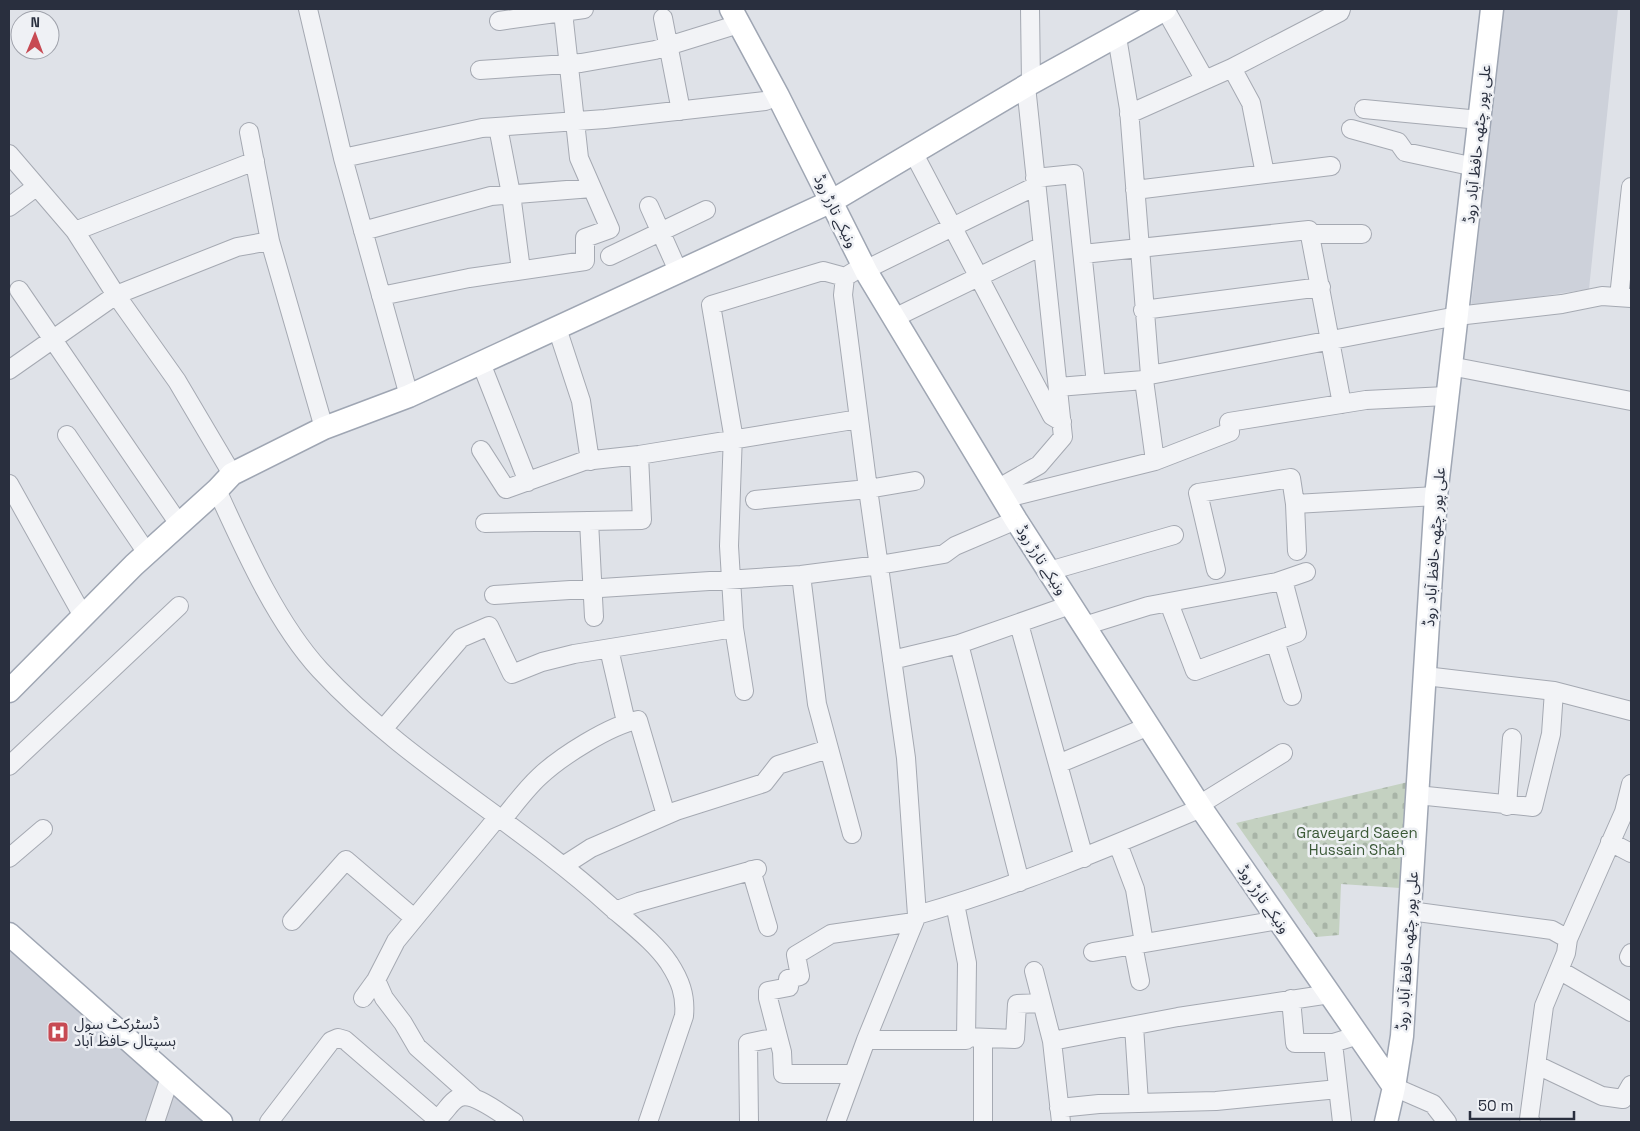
<svg xmlns="http://www.w3.org/2000/svg" width="1640" height="1131" font-family="'Space Grotesk','Noto Sans Arabic',sans-serif">
	<defs>
		<pattern id="cemetery-stones" width="16" height="16" patternUnits="userSpaceOnUse" patternTransform="scale(1.25)"><rect width="16" height="16" fill="#c4d1c1"/><path d="M2 7V4a2 2 0 0 1 4 0v3zM10 15v-3a2 2 0 0 1 4 0v3z" fill="#a8b4a7"/></pattern>
	</defs>
	<rect width="100%" height="100%" fill="#dfe2e8"/>
	<path fill="#cdd1da" d="M1502,9H1618L1589,289L1471,307Z
		M9,942L206,1122H9Z"/>
	<path fill="url(#cemetery-stones)" d="M1408,782L1400,888L1341,884L1339,935L1316,937L1236,823Z"/>
	<g fill="none" stroke-linecap="round" stroke-linejoin="round">
		<g stroke="#a5a9b2" stroke-width="20">
			<path id="minor" d="M308,9L343,158L409,396
				M1030,9L1031,83
				M1165,9L1205,80
				M663,18L681,111
				M499,21L584,9
				M1117,37L1129,109L1150,375L1457,316L1562,304L1602,296L1631,298
				M1232,68L1251,103L1265,174
				M480,70L581,63L655,50L739,24
				M1364,109L1480,120
				M1129,114L1232,68L1340,12L1341,9
				M498,127L511,194L521,270
				M1351,129L1398,142L1405,152L1475,167
				M249,132L270,241L324,428
				M9,154L75,231L116,295L177,381L232,474
				M914,154L1052,416L1062,422
				M343,158L482,128L605,119L765,101L778,96
				M1035,178L1074,174L1096,384
				M1135,190L1331,166
				M649,206L679,273
				M9,207L36,187
				M75,231L255,161
				M363,231L491,196L592,188
				M1310,234H1362
				M1083,254L1309,230L1342,404
				M610,256L706,210
				M865,270L1036,186
				M19,290L179,524
				M381,296L469,278L585,261V238L610,229L579,158L563,12
				M1619,297L1631,187
				M1143,310L1321,287
				M894,318L1042,246
				M557,328L581,401L590,461
				M481,363L528,482
				M1450,366L1631,401
				M9,370L116,295L237,247L270,241
				M1144,380L1155,461
				M1058,387L1144,380L1150,375
				M67,435L147,553
				M481,450L506,489L584,461L639,455L859,419
				M9,484L83,616
				M997,489L1039,465L1063,437L1026,86
				M217,490C244,549 276,622 320,670C404,761 518,822 609,905C629,923 654,941 669,963C680,980 686,995 684,1016L648,1122
				M1003,499L1155,461L1230,432L1229,422L1366,400L1446,396
				M755,500L868,489L915,481
				M1295,504L1436,496
				M589,521L594,617
				M485,523L642,520L639,455
				M1216,570L1198,493L1291,478L1295,504L1297,551
				M1049,571L1174,535
				M801,575L817,704L852,834
				M494,595L801,575L879,565L944,554L955,546L1016,520
				M1169,603L1195,671L1297,633L1283,580
				M1019,624L1084,858
				M1084,626L1148,606L1277,582L1306,572
				M1275,641L1292,696
				M959,644L1020,882
				M609,649L626,722
				M892,660L959,644L1070,605
				M1425,676L1554,691L1631,711
				M744,691L734,628L729,546L733,434L711,305L823,271L845,277
				M384,728L461,638L489,626L512,674L542,662L574,654L734,628
				M1058,764L1149,726
				M9,766L179,606
				M1417,795L1533,807L1551,734L1554,691
				M1199,805L1283,753
				M1507,806L1512,738
				M501,821C513,807 525,790 539,777C560,757 610,725 638,720L666,815
				M1610,842L1631,853
				M1118,844L1135,889L1144,943
				M9,858L43,829
				M563,866L591,848L676,811L764,783L778,765L828,749
				M751,870L768,927
				M615,911L639,902L757,869
				M1410,911L1552,930L1568,939
				M917,915C1015,887 1108,848 1201,808
				M292,921L346,860L414,918
				M1133,945L1140,981
				M1093,952L1279,920
				M1629,957L1631,953
				M1559,970L1631,1012
				M1034,971L1052,1041L1061,1122
				M376,980L384,998L403,1023L417,1047L473,1097
				M363,998L376,980L396,941L497,818
				M1291,999L1295,1043H1333L1359,1035
				M1134,1026L1139,1103
				M966,1037L1015,1039L1017,1004L1042,1003
				M983,1038V1122
				M866,1040H966L967,963L955,904
				M1052,1041L1178,1017L1330,994
				M1333,1043L1342,1122
				M1537,1065L1602,1096L1623,1099L1631,1085
				M853,1074H783L782,1052L768,998V991L789,987L788,979L800,976L796,955L831,934L914,922
				M1394,1087L1433,1104L1447,1122
				M1059,1108L1099,1104L1216,1101L1338,1089
				M155,1122L170,1077
				M269,1122L331,1041L338,1038L345,1040L432,1115L439,1117C446,1112 450,1102 458,1098C472,1090 502,1115 514,1122
				M749,1122L748,1043L778,1037
				M836,1122L866,1040L917,915L906,758L868,489L843,295L845,277L863,266
				M1531,1122L1529,1119L1544,1006L1566,953L1568,939L1624,812L1631,784"/>
		</g>
		<g stroke="#9fa6b3" stroke-width="25">
			<path id="major" d="M731,9L778,96L867,273L1016,520L1201,808L1394,1087
				M9,691L134,565L217,490L232,474L324,428L409,396L832,201L1031,83L1165,9
				M9,934L221,1122
				M1386,1122L1394,1087L1402,1036L1436,496L1492,9"/>
		</g>
		<use href="#minor" stroke="#f2f3f6" stroke-width="18"/>
		<use href="#major" stroke="#fff" stroke-width="22"/>
	</g>
	<defs>
		<g id="hospital-square" transform="scale(1.125)"><rect x="-9" y="-9" width="18" height="18" rx="4" fill="#c74a53" stroke="#eff1f5"/><path d="M-5-5h3v3.5h4V-5h3V5h-3V1.5h-4V5h-3Z" fill="#fff"/></g>
	</defs>
	<g fill-rule="evenodd">
		<use href="#hospital-square" x="58" y="1032"/>
	</g>
	<g text-anchor="middle" dominant-baseline="central" stroke-width="5" stroke-linejoin="round" paint-order="stroke">
		<g font-size="15" fill="#292f3e" stroke="#eff1f5">
			<text transform="translate(1477 144) rotate(-84)">علی پور چٹھہ حافظ آباد روڈ</text>
			<text transform="translate(836 211) rotate(64)">ونیکے تارڑ روڈ</text>
			<text transform="translate(1434 547) rotate(-86)">علی پور چٹھہ حافظ آباد روڈ</text>
			<text transform="translate(1042 560) rotate(57)">ونیکے تارڑ روڈ</text>
			<text transform="translate(1264 899) rotate(55)">ونیکے تارڑ روڈ</text>
			<text transform="translate(1407 951) rotate(-86)">علی پور چٹھہ حافظ آباد روڈ</text>
		</g>
		<g font-size="15" fill="#3b5937" stroke="#eff1f5">
			<text x="1357" y="832">Graveyard Saeen<tspan x="1357" dy="17">Hussain Shah</tspan></text>
		</g>
		<g font-size="15" fill="#292f3e" stroke="#eff1f5" text-anchor="start">
			<text x="74" y="1023">ڈسٹرکٹ سول<tspan x="74" dy="17">ہسپتال حافظ آباد</tspan></text>
		</g>
	</g>
	<rect width="1640" height="1131" fill="none" stroke="#292f3e" stroke-width="20"/>
	<g transform="translate(35 35) rotate(1)"><circle r="24" fill="#eff1f5" stroke="#a0a3ac"/>
	<path d="M0-4L9 19L0 12L-9 19Z" fill="#c74a53"/>
	<text y="-8" font-size="14" font-weight="bold" text-anchor="middle" fill="#292f3e">N</text>
	</g>
	<path d="M1470 1111v8h104v-8" fill="none" stroke="#292f3e" stroke-width="2.5"/>
	<text x="1478" y="1111" font-size="15" fill="#292f3e" stroke="#eff1f5" stroke-width="4" paint-order="stroke">50 m</text>
</svg>
